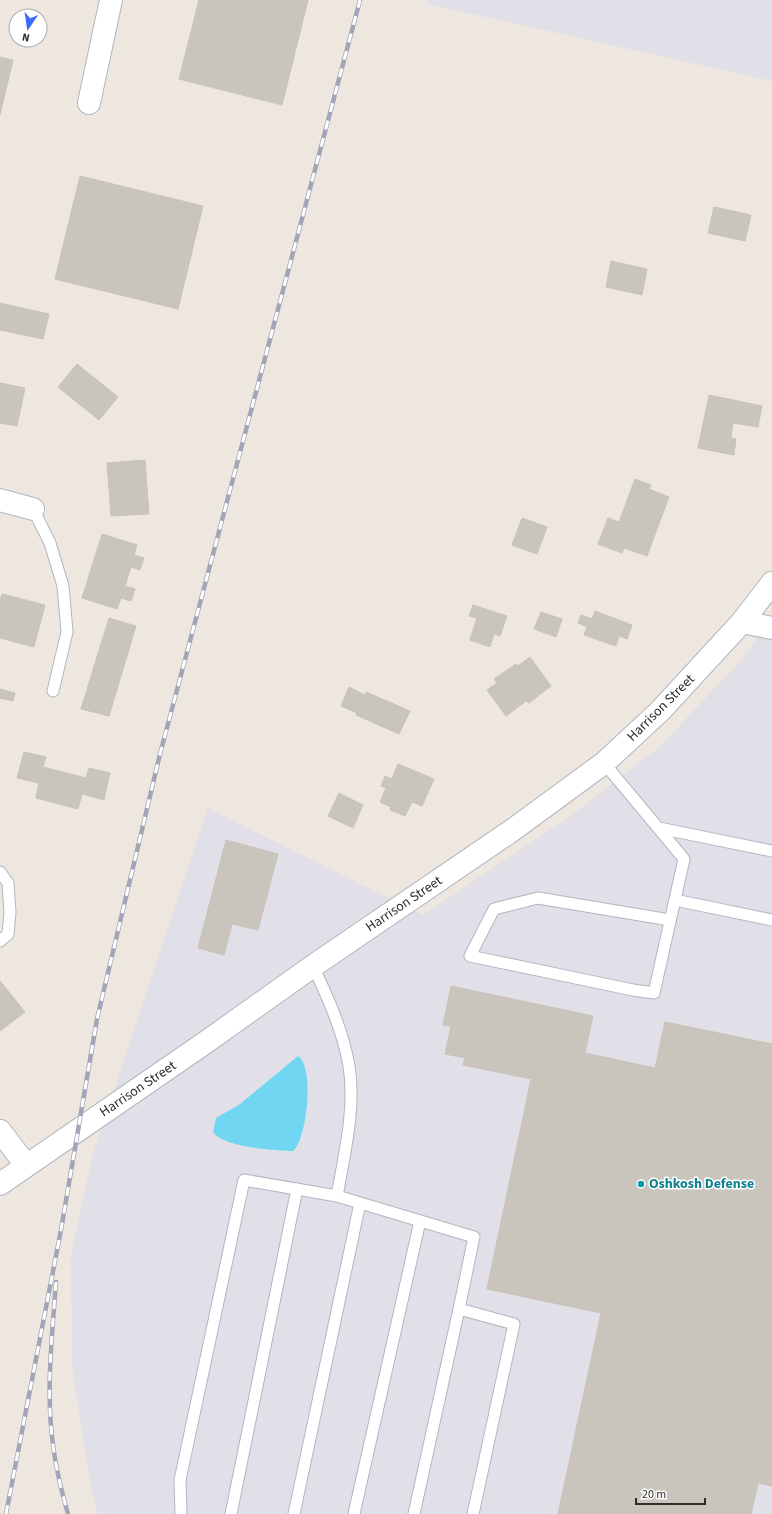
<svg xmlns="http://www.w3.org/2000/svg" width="772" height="1514" font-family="'Source Sans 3',sans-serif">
	<rect width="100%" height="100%" fill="#eee7df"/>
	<path fill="#e1dfe7" d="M428,0H772V81L427,4Z
		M772,618V1514H97L92,1492L72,1367L71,1255L92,1157L208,808L423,915L572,815L658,748L738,664Z"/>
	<path fill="#71d6f1" d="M298,1056C315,1067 307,1139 293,1151C274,1150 225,1148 213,1132L216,1118L240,1104Z"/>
	<path fill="#c9c5bd" stroke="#cac2b8" d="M199,0H308L282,105L179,79Z
		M0,57L13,60L0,115Z
		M80,176L203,206L178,309L55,279Z
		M714,207L751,215L745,241L708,233Z
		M611,261L647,269L642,295L606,287Z
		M0,303L49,314L43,339L0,330Z
		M77,364L118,397L99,420L58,387Z
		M0,383L25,388L17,426L0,423Z
		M709,395L762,406L758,427L733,423L731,438L736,439L734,455L698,448Z
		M145,460L149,514L111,516L107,463Z
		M635,479L651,485L649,489L669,497L647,556L624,548L622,553L598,544L608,518L619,522Z
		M522,518L547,527L537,554L512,545Z
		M102,534L137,545L134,555L144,558L140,570L131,567L125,586L135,589L131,601L121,598L117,609L82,598Z
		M2,594L45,605L34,647L0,638V601Z
		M473,605L507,616L500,636L494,634L490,647L470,640L477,618L469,616Z
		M595,611L632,625L627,639L619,636L616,646L584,635L587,627L578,623L581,615L592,619Z
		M541,612L562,619L556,637L534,629Z
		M109,618L136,626L109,716L81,709Z
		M530,657L551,686L529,703L526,701L506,716L487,690L497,683L494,679L516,664L518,666Z
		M349,687L365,695L366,692L410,711L399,734L356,715L357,713L341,706Z
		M0,689L15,693L13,701L0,698Z
		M24,752L46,757L43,767L86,778L89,768L110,773L104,800L82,794L78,809L36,798L39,783L17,778Z
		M398,764L434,779L422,806L412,802L405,816L390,810L391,807L380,802L386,788L381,786L385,776L392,779Z
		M339,793L363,805L353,828L328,816Z
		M226,840L278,854L258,930L232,924L224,955L198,948Z
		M0,981L25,1012L0,1031Z
		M451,986L593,1016L585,1053L655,1068L665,1022L772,1044V1486L758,1483L751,1514H558L601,1313L487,1289L531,1079L463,1065L465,1058L445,1054L451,1026L443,1025Z"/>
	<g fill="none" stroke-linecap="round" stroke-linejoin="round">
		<g stroke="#b2b6c0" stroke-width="13">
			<path id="lane" d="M33,509L50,543L63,586L67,632L53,691
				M604,763L684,859L654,993L633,990L470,956L494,909L538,898L670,920
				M659,828L772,851
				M0,872L8,883L10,912L8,934L0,941
				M675,900L772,920
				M337,1196L474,1237L459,1309L514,1324L473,1514
				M181,1514L180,1480L244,1180L337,1196C344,1156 356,1107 349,1066C343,1031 328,998 313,966
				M231,1514L297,1189
				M294,1514L360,1203
				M354,1514L420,1221
				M414,1514L459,1309"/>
		</g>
		<g stroke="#b2b6c0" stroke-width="24">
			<path id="street" d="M89,103L111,0
				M0,500L33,509
				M742,622L772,628
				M0,1131L26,1165
				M0,1184L209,1040L313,966L514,829L604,763L660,711L742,622L772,583"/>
		</g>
		<use href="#lane" stroke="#fff" stroke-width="11"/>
		<use href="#street" stroke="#fff" stroke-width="22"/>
		<g stroke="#a1a5b7" stroke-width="4.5">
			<path id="rail" d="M56,1282C52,1338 45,1395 54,1452C57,1473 62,1493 68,1514
				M6,1514L61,1230L97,1019L160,754L360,0"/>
		</g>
		<use href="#rail" stroke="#fff" stroke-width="3" stroke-dasharray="9" stroke-linecap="butt"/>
	</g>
	<circle fill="#0f9aa8" stroke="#fff" stroke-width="1.5" cx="641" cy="1184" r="4"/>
	<g text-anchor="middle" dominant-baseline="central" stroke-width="3" stroke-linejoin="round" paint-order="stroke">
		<g font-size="14" fill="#2c2c2c" stroke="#fff">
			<text transform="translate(661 708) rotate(-45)">Harrison Street</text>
			<text transform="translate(404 904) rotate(-34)">Harrison Street</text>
			<text transform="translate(138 1089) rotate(-34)">Harrison Street</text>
		</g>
		<g font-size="14" font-weight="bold" fill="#0d838f" stroke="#fff" text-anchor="start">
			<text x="649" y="1184">Oshkosh Defense</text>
		</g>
	</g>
	<g transform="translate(28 28) rotate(193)"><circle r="19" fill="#ffffff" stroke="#ababab"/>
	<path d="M0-3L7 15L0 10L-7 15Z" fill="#3d6cfd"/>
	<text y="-6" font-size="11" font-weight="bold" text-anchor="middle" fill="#2c2c2c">N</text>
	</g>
	<path d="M636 1498v6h69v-6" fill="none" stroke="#2c2c2c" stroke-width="2"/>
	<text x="642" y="1498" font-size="12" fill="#2c2c2c" stroke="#ffffff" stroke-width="3" paint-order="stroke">20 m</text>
</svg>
